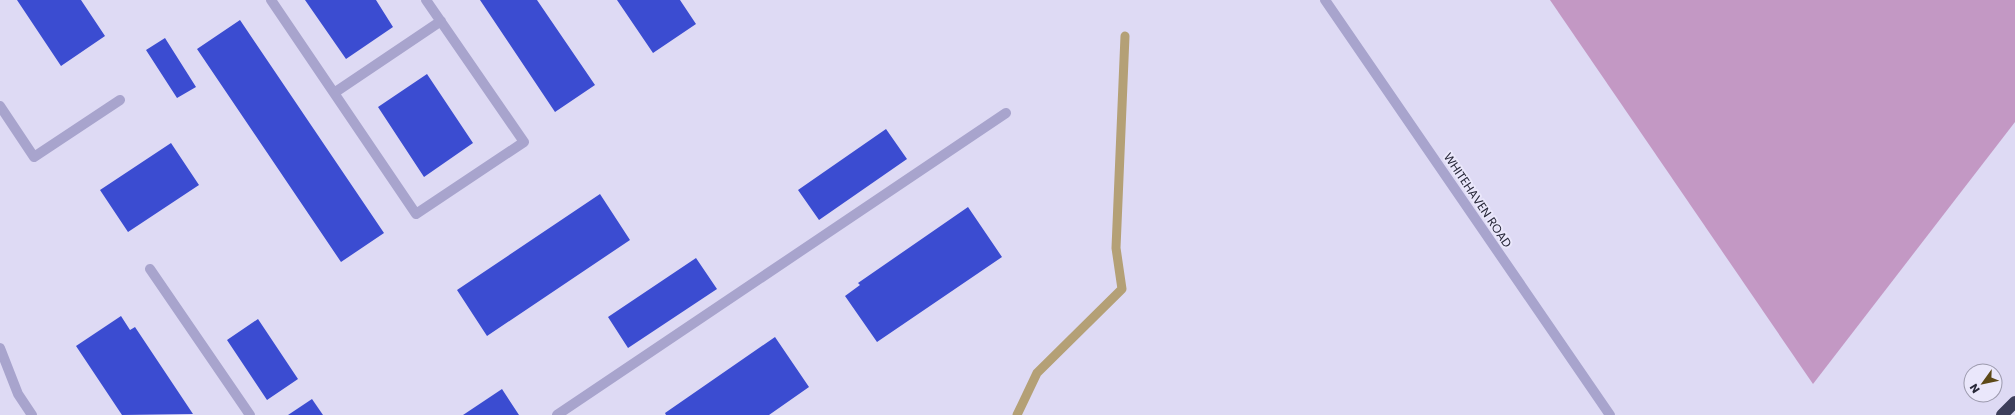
<svg xmlns="http://www.w3.org/2000/svg" width="2015" height="415" font-family="Poppins,sans-serif">
	<rect width="100%" height="100%" fill="#dedaf4"/>
	<path fill="#c398c4" d="M1550,0H2015V122L1813,384Z"/>
	<g fill="none" stroke-linecap="round" stroke-linejoin="round">
		<path stroke="#b4a076" stroke-width="9" d="M1017,415L1037,373L1122,289L1116,248L1125,36"/>
	</g>
	<path fill="#3b4cd1" d="M17,0H81L105,36L61,66Z
		M305,0H376L393,27L346,59Z
		M480,0H537L595,85L555,112Z
		M617,0H680L696,24L653,53Z
		M240,20L384,233L341,262L197,49Z
		M165,38L196,87L177,98L146,50Z
		M427,74L473,143L424,177L378,107Z
		M886,129L907,159L819,220L798,190Z
		M171,143L199,185L128,232L100,190Z
		M600,194L630,240L487,336L457,290Z
		M968,207L1002,257L877,342L845,296L860,285L858,283Z
		M696,258L717,289L628,348L608,317Z
		M121,316L130,330L135,327L193,414L122,415L76,346Z
		M258,319L298,379L267,400L227,340Z
		M775,337L809,387L769,415H666L665,413Z
		M502,389L519,415H463Z
		M312,399L323,415H288Z"/>
	<g fill="none" stroke-linecap="round" stroke-linejoin="round">
		<path stroke="#a8a4cd" stroke-width="10" d="M271,0L416,214L524,142L426,0
			M1325,0L1610,415
			M334,93L441,21
			M0,106L34,157L120,100
			M150,269L250,415
			M0,348L18,394L32,415
			M557,415L1006,113"/>
		<path stroke="#3d3e5a" stroke-width="12" d="M2002,415L2015,402"/>
	</g>
	<g text-anchor="middle" dominant-baseline="central" stroke-width="4" stroke-linejoin="round" paint-order="stroke">
		<g font-size="12" fill="#272738" stroke="#eae7fb">
			<text transform="translate(1478 200) rotate(56)">WHITEHAVEN ROAD</text>
		</g>
	</g>
	<g transform="translate(1983 383) rotate(237)"><circle r="19" fill="#eae7fb" stroke="#9c9aad"/>
	<path d="M0-3L7 15L0 10L-7 15Z" fill="#5d4918"/>
	<text y="-6" font-size="11" font-weight="bold" text-anchor="middle" fill="#272738">N</text>
	</g>
</svg>
